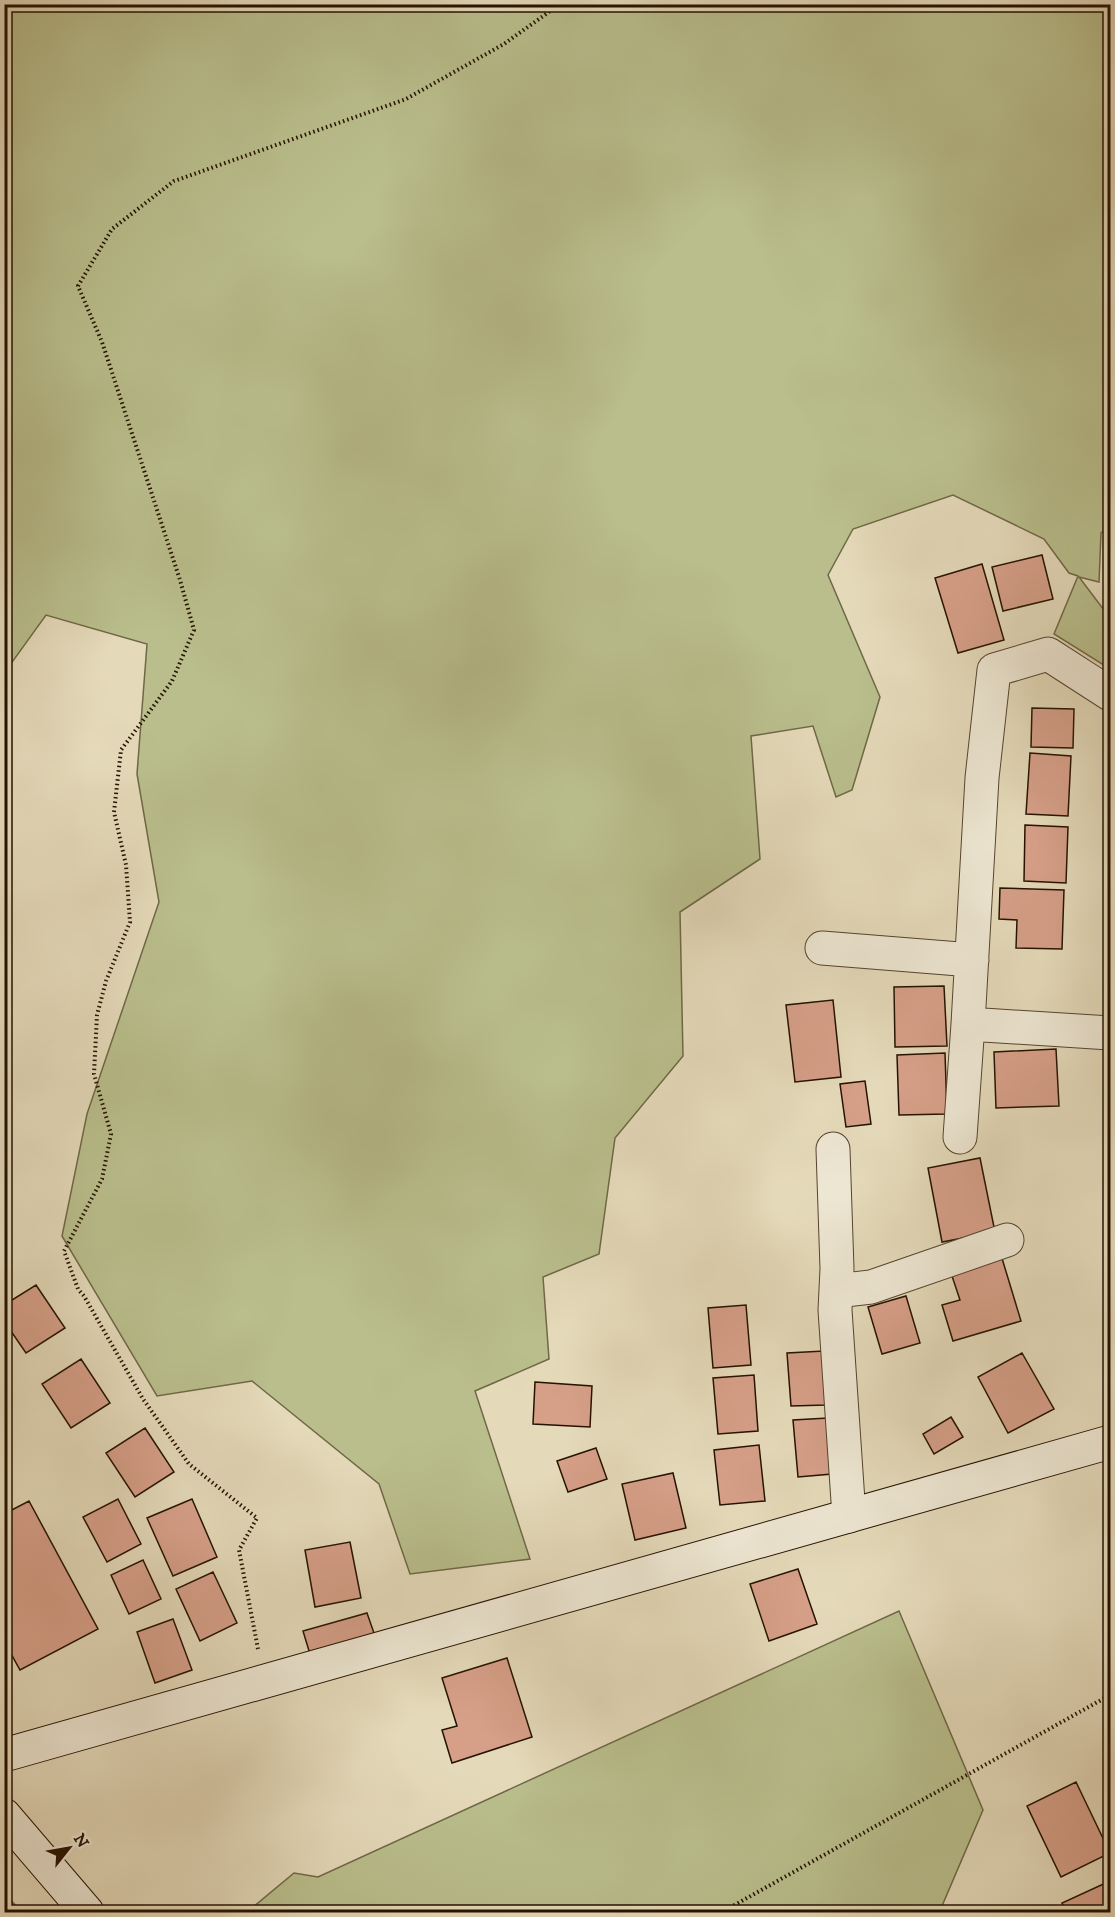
<svg xmlns="http://www.w3.org/2000/svg" width="1115" height="1917" font-family="'IM FELL DW Pica',serif">
	<rect width="100%" height="100%" fill="#e4d9b9"/>
	<filter id="stains"><feTurbulence type="fractalNoise" baseFrequency=".00333" numOctaves="4"/><feColorMatrix values="0 0 0 0 .2 0 0 0 0 .09 0 0 0 0 .02 0 0 0 .5 -.17"/></filter>
	<radialGradient id="worn" r=".72"><stop offset=".6" stop-color="#630" stop-opacity="0"/><stop offset="1" stop-color="#630" stop-opacity=".3"/></radialGradient>
	<path fill="#b9be8c" stroke="#6f6846" stroke-width="1.5" d="M5,4L1110,5V527L1101,533L1099,582L1079,577L1110,618V669L1054,634L1078,576L1069,573L1044,539L953,495L853,529L828,575L880,697L852,790L836,797L813,726L751,736L760,859L680,912L683,1056L615,1138L599,1254L543,1277L549,1359L475,1391L530,1559L410,1574L379,1484L252,1381L157,1396L62,1236L87,1114L159,902L137,774L147,644L46,615L5,672Z
		M899,1611L983,1810L942,1906L945,1912H247L294,1873L318,1877Z"/>
	<g fill="none" stroke-linecap="round" stroke-linejoin="round">
		<path stroke="#69766d" stroke-width="10" d="M4,1899L16,1912"/>
	</g>
	<path fill="#d69f88" stroke="#251200" stroke-width="1.5" d="M1042,555L1053,599L1003,611L992,567Z
		M982,564L1004,640L958,653L935,578Z
		M1032,708L1074,709L1073,748L1031,747Z
		M1030,753L1071,756L1068,816L1026,814Z
		M1025,825L1068,827L1066,883L1024,881Z
		M1000,888L1064,890L1062,949L1016,948L1017,920L999,919Z
		M944,986L947,1046L895,1047L894,987Z
		M833,1000L841,1077L795,1082L786,1005Z
		M1056,1049L1059,1106L996,1108L994,1052Z
		M945,1053L947,1114L899,1115L897,1055Z
		M865,1081L871,1124L846,1127L840,1084Z
		M980,1158L995,1232L942,1242L928,1168Z
		M1001,1255L1021,1321L953,1341L942,1305L960,1300L950,1270Z
		M36,1285L65,1328L26,1353L4,1321V1305Z
		M906,1296L920,1343L882,1354L868,1307Z
		M746,1305L751,1365L713,1368L708,1308Z
		M824,1351L826,1405L791,1406L787,1353Z
		M1022,1353L1054,1409L1008,1433L978,1377Z
		M81,1359L110,1403L71,1428L42,1384Z
		M754,1375L758,1431L718,1434L713,1378Z
		M535,1382L592,1386L590,1427L533,1424Z
		M951,1417L963,1437L934,1454L923,1434Z
		M828,1418L832,1474L798,1477L793,1420Z
		M145,1428L174,1472L135,1497L106,1453Z
		M759,1445L765,1501L720,1505L714,1450Z
		M596,1448L607,1479L568,1492L557,1461Z
		M673,1473L686,1528L635,1540L622,1484Z
		M118,1499L141,1544L107,1562L83,1517Z
		M192,1499L217,1557L173,1576L147,1518Z
		M29,1501L98,1629L20,1670L4,1641V1514Z
		M350,1542L361,1598L315,1607L305,1550Z
		M143,1560L161,1599L129,1614L111,1575Z
		M798,1569L817,1624L769,1641L750,1584Z
		M213,1572L237,1623L200,1641L176,1589Z
		M367,1613L375,1636L310,1654L303,1631Z
		M173,1619L192,1670L155,1683L137,1632Z
		M507,1658L532,1737L452,1763L442,1730L457,1726L442,1678Z
		M1076,1782L1110,1853L1061,1877L1027,1806Z
		M1110,1881V1912H1067L1062,1903Z"/>
	<g fill="none" stroke-linecap="round" stroke-linejoin="round">
		<g stroke="#55442e" stroke-width="35">
			<path id="street" d="M1110,694L1048,654L994,670L982,778L968,1024L1110,1033
				M822,948L972,960
				M960,1137L968,1024
				M833,1149L837,1269L835,1310L849,1516
				M836,1291L871,1287L1007,1240"/>
		</g>
		<g stroke="#251200" stroke-width="35">
			<path id="secondary" d="M4,1755L1110,1442
				M4,1815L87,1912"/>
		</g>
		<path stroke="#251200" stroke-width="4" stroke-dasharray="1.5 3" stroke-linecap="butt" d="M258,1649L239,1550L257,1518L189,1464L143,1399L84,1296L78,1289L64,1251L102,1179L111,1134L94,1074L97,1015L106,981L130,922L126,865L114,812L121,750L172,681L194,630L180,580L102,342L78,286L112,229L174,181L406,99L504,44L560,4
			M722,1912L1110,1695"/>
		<use href="#street" stroke="#ede6d2" stroke-width="33"/>
		<use href="#secondary" stroke="#ede6d2" stroke-width="33"/>
	</g>
	<rect width="1115" height="1917" fill="none" stroke="#e4d9b9" stroke-width="24"/>
	<rect x="6" y="6" width="1103" height="1905" fill="none" stroke="#251200" stroke-width="3"/>
	<rect x="12" y="12" width="1091" height="1893" fill="none" stroke="#251200" stroke-width="1.5"/>
	<g transform="translate(69 1848) rotate(59)" stroke="#ede6d2" stroke-width="4.5" paint-order="stroke">
	<path d="M0-4.5L10 22L0 15L-10 22Z" fill="#251200"/>
	<text y="-9" font-size="16" font-weight="bold" text-anchor="middle" fill="#251200">N</text>
	</g>
	<rect width="100%" height="100%" filter="url(#stains)"/>
	<rect width="100%" height="100%" fill="url(#worn)"/>
</svg>
